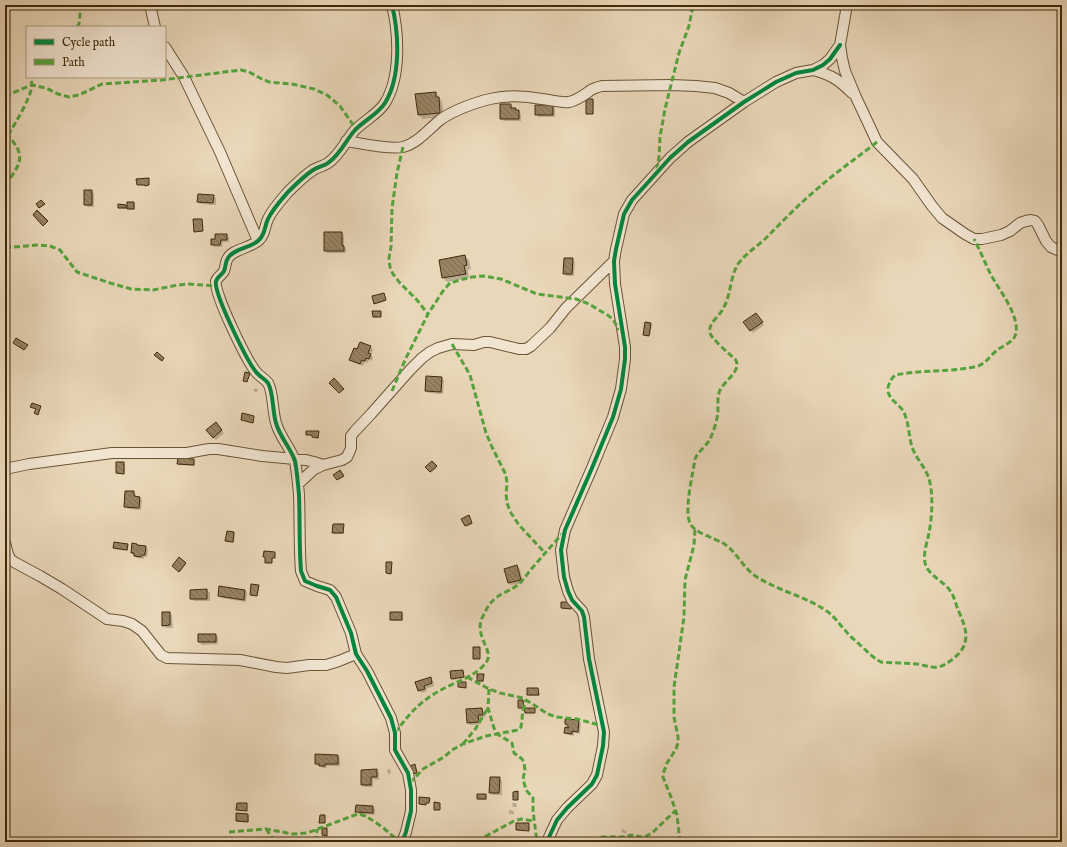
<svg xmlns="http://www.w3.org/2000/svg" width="1067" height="847" font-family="'IM FELL English',serif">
	<defs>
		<pattern id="building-back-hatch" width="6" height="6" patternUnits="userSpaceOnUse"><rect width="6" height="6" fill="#988364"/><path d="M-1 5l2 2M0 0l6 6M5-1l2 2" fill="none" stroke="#7e6b50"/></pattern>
	</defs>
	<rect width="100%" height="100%" fill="#e9d7b9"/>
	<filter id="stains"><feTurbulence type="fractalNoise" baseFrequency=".005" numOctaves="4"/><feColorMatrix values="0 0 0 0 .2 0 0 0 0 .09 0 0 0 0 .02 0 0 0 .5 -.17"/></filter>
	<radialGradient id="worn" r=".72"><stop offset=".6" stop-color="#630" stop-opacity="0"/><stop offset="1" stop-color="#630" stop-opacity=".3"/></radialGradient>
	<path fill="#0003" d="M436,93L442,102L444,117L423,119L419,115Z
		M593,100L594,101L593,114H588L587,113Z
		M511,105L513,107V109L519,111L521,114V121H504L501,119Z
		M552,106L555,109V117H539L536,115Z
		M92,191L94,194V207H88L85,204Z
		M214,196L216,198V205L200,204L198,202Z
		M134,203L135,204V210L129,209L127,207V209L120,208L119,207L126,206L128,208Z
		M342,233L344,236V247L346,249V253H327L325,250Z
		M227,235L229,238V242H223L222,247H214L212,244L216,240Z
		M465,256L469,260L471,269L468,270L469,278L447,282L443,278Z
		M572,259L575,262L574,276H567L564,273Z
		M384,295L386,301L376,304L375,303Z
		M758,317L764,325L753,333L744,322Z
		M646,323L652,325L650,336L644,334Z
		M370,347L373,349L371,355L373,357L372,361L369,360L368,363L365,362L363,366L353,362L350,360L357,351Z
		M441,378L444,380L443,394L429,393L426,391Z
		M256,388L258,390L256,393L253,390Z
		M218,426L224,433L216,440L213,437Z
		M318,432L319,433V438H314L313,436L308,435L307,434Z
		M194,460L195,461L194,466L179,465L178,464Z
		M432,462L437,468L431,473L427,467Z
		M124,463L125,464V474H118L117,473Z
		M134,492L136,495V498H139L142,500L141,510L128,509L125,506Z
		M469,517L473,524L467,527L463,519Z
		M343,525L344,526V534H334V533Z
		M234,533L235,534L234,543L227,542L226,541Z
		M127,545L128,546V551L115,549L114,548Z
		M137,545L138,546L146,547L148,550L147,557H144V559L137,558L132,553Z
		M179,559L186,564L180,572L173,566Z
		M391,563L392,564V574H388L387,573Z
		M517,566L520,569L523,583L511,585L508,583Z
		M207,590L210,593V601H194L191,598V591Z
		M245,591L247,593L246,602L222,598L219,596Z
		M170,613L172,615L173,628H166L163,625Z
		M402,613L403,614V621H392L391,620Z
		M215,635L218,637V644L202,645L199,642Z
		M463,671L464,678L453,680L452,679Z
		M483,675L484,676V682H479L478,681Z
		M430,678L433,681L434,686L426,689L427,691L422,693L419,690Z
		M528,689H538L539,690V696H529L528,695Z
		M482,709L484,712L485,717H480L481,724L470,725L468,722Z
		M579,721L581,724L580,734L574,733V736L568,735L565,733Z
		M337,756L340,758V766H327V768H322L321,766H319L316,764Z
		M390,769L391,773L388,774L387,770Z
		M376,770L379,773V780L373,779V787H365L362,785Z
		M499,778L502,781V795H493L490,793Z
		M486,795L487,800H479L478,799Z
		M512,803H516L517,807H513Z
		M373,807L375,809V815L359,814L356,811Z
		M509,810L513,811L514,812V814H510L509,813Z
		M248,815L249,816V822H238L237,821Z
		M623,829L627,832L625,834L621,831Z"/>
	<path fill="url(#building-back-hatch)" stroke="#412908" d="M436,92V97H439L440,113L418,115L415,94Z
		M586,99H593V114H586Z
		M500,104H511V108H516L515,110H519V119H500Z
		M535,105H553V115H535Z
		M149,178V185L145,186V185H137L136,179Z
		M84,190H92V205H84Z
		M198,194L214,195L213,203L197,202Z
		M41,200L45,204L39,208L36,204Z
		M127,202H134V209H127Z
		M118,204L126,205V208H118Z
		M37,210L48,221L43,226L33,215Z
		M193,219H202L203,231L194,232Z
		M324,232H342V245L344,246V251H324Z
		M215,234H227V240H221L220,245H211V239H215Z
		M465,255L467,265L464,266L466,274L442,278L439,260Z
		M564,258H573L572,274H563Z
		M384,293L386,300L374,304L372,296Z
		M372,311H381V317H373Z
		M756,313L763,322L750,331L743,322Z
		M645,322L651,323L649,336L643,335Z
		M16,338L28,345L24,350L13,343Z
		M360,342L371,346L368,353L371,354L369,359L366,358L365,361L362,360L360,364L349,360L354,348L357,349Z
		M157,352L164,358L162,361L154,355Z
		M245,372L250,373L247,382L243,381Z
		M426,376L442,377L441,392L425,391Z
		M334,378L344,389L339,393L329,383Z
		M32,403L41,406L38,415L34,413L36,409L30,407Z
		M242,413L254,416L253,423L241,420Z
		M216,422L222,430L213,438L206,430Z
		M306,431H319L318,438L312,437V435H306Z
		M178,458L194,459V465L177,464Z
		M432,461L437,466L430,472L425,467Z
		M116,462H124V474L116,473Z
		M340,470L344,476L337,480L333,475Z
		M125,491H134V496L140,497L139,508L124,507Z
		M469,515L472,523L465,526L461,519Z
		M333,524H344L343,533H332Z
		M227,531L234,532L233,542L225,541Z
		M114,542L128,544L127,550L113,548Z
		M132,543L137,544V545L146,546L145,555H142L141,557L134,556V553H131Z
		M264,551L275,552V558H272V563H265V557H263Z
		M179,557L186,563L179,572L172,566Z
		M386,562H392L391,574L386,573Z
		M517,565L521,580L508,583L504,569Z
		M251,584L259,585L257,596L250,595Z
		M219,586L245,590L244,600L218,596Z
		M207,589V599H190V590Z
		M561,602H571V609L561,608Z
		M162,612H170V625L162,626Z
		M390,612H402V620H390Z
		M198,634H216V642H198Z
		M473,647H480V659H473Z
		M463,670L464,677L451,679L450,671Z
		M477,674H484L483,681H477Z
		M431,677L432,683L424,686L425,689L418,691L415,682Z
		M458,682H466V688L458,687Z
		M527,688H538L539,695H527Z
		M518,700H523L524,708H518Z
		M482,708L483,715H478L479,722L467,723L466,709Z
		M524,708H535V713H525Z
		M565,719L579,720L578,732L572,731V734L564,733L565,727L569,728L567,725L565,724Z
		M315,754L338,755V764H325V766H319V764H315Z
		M415,764L417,773L412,774L410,766Z
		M377,769V777H371V785H361V770Z
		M490,777H500L499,793H489Z
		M518,791V800H513V792Z
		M477,794H486V799H477Z
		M419,797L430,798L429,803H426V805L419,804Z
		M434,802L440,803V810H434Z
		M237,803H247V811L236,810Z
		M356,805L373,806V813L355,812Z
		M236,813L248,814V822L236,821Z
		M320,815H325V823H319Z
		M516,823H529V831L516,830Z
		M322,828H327V836L322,835Z"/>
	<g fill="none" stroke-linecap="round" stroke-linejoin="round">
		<g stroke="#6b5434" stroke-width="12">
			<path id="minor" d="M150,5L155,27
				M392,5C399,34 401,77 385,103C378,114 365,120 355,130C346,140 340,155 328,163C324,166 318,167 313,170C304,176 295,185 288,192C281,200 272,210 268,219C264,227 266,233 259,240C251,248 233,249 228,258C225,262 226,267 224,271C222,275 218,276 216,281C213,292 247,361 256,372C259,376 265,379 268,383C274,393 272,414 277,426C281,438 291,449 295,461C297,472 298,483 299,495C300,520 299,546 301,571L305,581L317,586L330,590L336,597L351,633L356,654L367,671L391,718L395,733V750L408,773L411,790V811L406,832L402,842
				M847,5L840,45L842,58L845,71L855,95L877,142L913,179L932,206L942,218L965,234L974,239H982L1001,235L1010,231L1020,223L1026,221L1031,220L1035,221L1038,225L1046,241L1051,247L1062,252
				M165,47L184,77L220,152L258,241
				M813,70C832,75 839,80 852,93
				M346,141C360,143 389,150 403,147C418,143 429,129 440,120C452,111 476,102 490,99C507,95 526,96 542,99C551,100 561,103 569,102C578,100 584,95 591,90C594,88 598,87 602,86L671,85L696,86L715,88L729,93L744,102
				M5,469L29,464L112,453H187L209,449H218L262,456L306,460L314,462L323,465
				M298,484L313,470L323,465L342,460L347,457L351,448V436L355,431L371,414L410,370L422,358L430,352L438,348L452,344L474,345L484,342H490L519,349H526L531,346L550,328L566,308L614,261
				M5,543L8,554L10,559L14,562L40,576L62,589L107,619L123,621L132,624L142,631L161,655L167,658L240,660L276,667L287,668L309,665H326L339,661L356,654
				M547,842L550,835L557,820L567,808L592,784L597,775L603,746L604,732L589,659L584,617L582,611L572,600L568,591L564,577L561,550L565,530L592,468L613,417L621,389L625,359V347L615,284L614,261L616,249L624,214L632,200L642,189L670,158L688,142L744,102L776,82L796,73L813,70L823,65L830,59L840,45"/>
		</g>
		<use href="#minor" stroke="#f1e5d2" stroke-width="10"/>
		<path stroke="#55a33e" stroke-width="3" stroke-dasharray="6 3" stroke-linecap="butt" d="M77,27L79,24L81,5
			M5,96L32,85L46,88L58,94L69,97L79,95L102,84L162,80L241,70L249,72L260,78L269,82L292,84L314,89L327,95L340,106L356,129
			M8,135C15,124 30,99 32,86C32,83 31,80 30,77
			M877,142C857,158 836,172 817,189C799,204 783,221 767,237C758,246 745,254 738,264C730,277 731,294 724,307C721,315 707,324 710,333C711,338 730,355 735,359C743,370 725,380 720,390C717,397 718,405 718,412C717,420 714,431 710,439C706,447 698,451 695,459C693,473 683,513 691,525C696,533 714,538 723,543C736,551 742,566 754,575C777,591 806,596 828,612C835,617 839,624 845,630C849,636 855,640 860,645C867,651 873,658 881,662C893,663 905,663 917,664C924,665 931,668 938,667C944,666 949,662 954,658C971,644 967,630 959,612C956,606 955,598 951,592C945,582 931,577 926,566C922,556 927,543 929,533C932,517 934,492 928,476C924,466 916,458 912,447C909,437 909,425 905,415C902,404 887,401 888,388C889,383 891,379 895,375C921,370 948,372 974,367C984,366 989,357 996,351C1002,346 1012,343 1015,336C1022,318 999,290 991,275C985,263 980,250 974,239
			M403,147L397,173L392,208L391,247L389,258L390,267L393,274L400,283L417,300L428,314
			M657,170L659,157L660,137L665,109L679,53L689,26L693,5
			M5,185C22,163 27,154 5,133
			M5,247H13L37,245L50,246L60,250L77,272L110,283L131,289L153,290L178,285L189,284L215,286
			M452,344L470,375L486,433L492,447L506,475L507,484L506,494L507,503L511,513L519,525L545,553
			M392,391L405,360L428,314L443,291L450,283L460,280L472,277L483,276L501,279L537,294L576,299L589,304L609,316L614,321L619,330
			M467,677L489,689L500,693L523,698L548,714L556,717L577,719L603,726
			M489,689L488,708L494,728L497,734L512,743L514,753L522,759L524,762L525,770L523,779L526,790L533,798V811L537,842
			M395,733C409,714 419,702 441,690C455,682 474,677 485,664C497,651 472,637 483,616C486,610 489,603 495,599C502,592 513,590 520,583C525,578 529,571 534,566C544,554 554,543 564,532
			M463,744L476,728L488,708
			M410,783L423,769L444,757L452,750L463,744L486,736L518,730L521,727L523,710L526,700
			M266,829L275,842
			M229,832L266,829L293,834L307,833L355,815C358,814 359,814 362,815C370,817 394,835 398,842
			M316,842L317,829
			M478,842L486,836L514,821L521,819L534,821
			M593,842L602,837H623L631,835L642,837H645L653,832L675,811
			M680,842L677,815L671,797L663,777V774L667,763L676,749L678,743V737L674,717V687L684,617L685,580L694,545L695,529"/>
		<g stroke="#f1e5d2" stroke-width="6">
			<path id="cycleway" d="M392,5C399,34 401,77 385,103C378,114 365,120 355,130C346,140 340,155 328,163C324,166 318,167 313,170C304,176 295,185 288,192C281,200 272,210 268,219C264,227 266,233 259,240C251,248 233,249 228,258C225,262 226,267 224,271C222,275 218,276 216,281C213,292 247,361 256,372C259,376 265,379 268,383C274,393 272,414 277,426C281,438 291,449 295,461C297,472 298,483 299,495C300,520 299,546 301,571L305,581L317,586L330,590L336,597L351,633L356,654L367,671L391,718L395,733V750L408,773L411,790V811L406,832L402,842
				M547,842L550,835L557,820L567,808L592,784L597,775L603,746L604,732L589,659L584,617L582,611L572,600L568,591L564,577L561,550L565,530L592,468L613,417L621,389L625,359V347L615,284L614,261L616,249L624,214L632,200L642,189L670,158L688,142L744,102L776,82L796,73L813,70L823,65L830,59L840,45"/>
		</g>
		<use href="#cycleway" stroke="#00873e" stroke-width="4"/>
	</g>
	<rect width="1067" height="847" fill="none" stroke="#e9d7b9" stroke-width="20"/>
	<rect x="6" y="6" width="1055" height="835" fill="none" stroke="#412908" stroke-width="2"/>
	<rect x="10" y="10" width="1047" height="827" fill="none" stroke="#412908"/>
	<rect x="26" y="26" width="140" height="52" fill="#f1e5d2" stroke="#ab9a81"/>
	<rect x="34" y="39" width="20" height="6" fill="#00873e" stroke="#ab9a81"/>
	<text x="62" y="46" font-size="12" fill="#412908">Cycle path</text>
	<rect x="34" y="59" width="20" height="6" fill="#55a33e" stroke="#ab9a81"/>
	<text x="62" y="66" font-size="12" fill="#412908">Path</text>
	<rect width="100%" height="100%" filter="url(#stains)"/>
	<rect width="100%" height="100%" fill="url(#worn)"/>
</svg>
